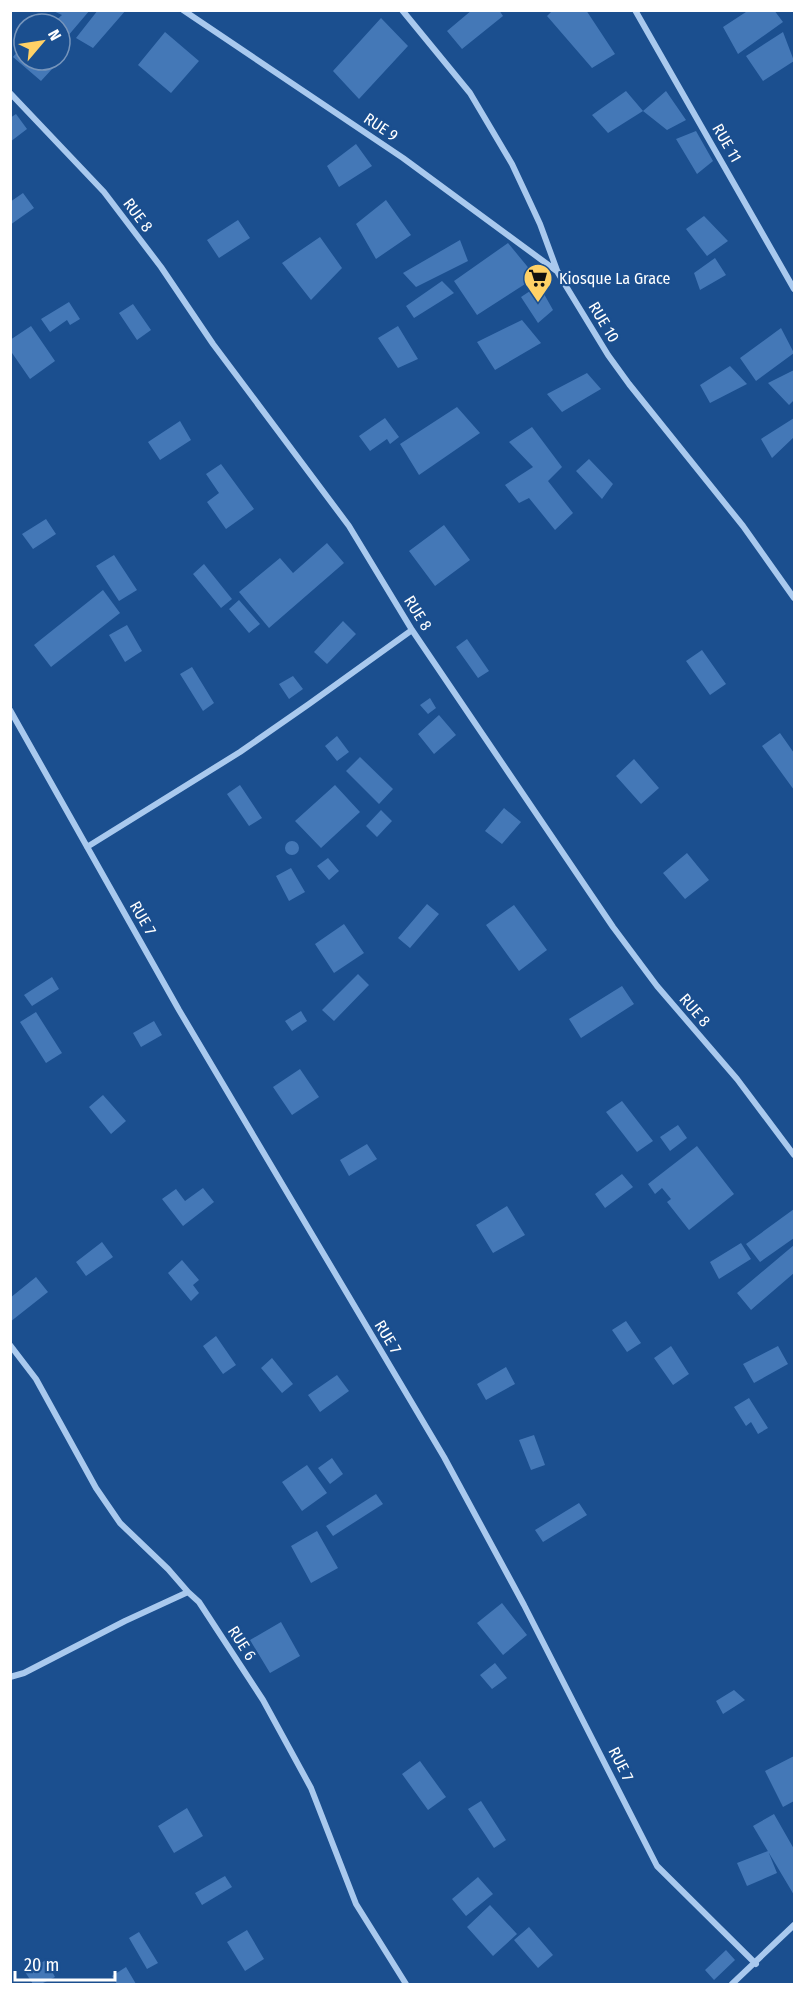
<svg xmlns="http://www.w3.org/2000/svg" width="805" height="1995" font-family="'Fira Sans Condensed',sans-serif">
	<rect width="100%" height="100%" fill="#1b4f8f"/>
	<path fill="#4478b7" d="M51,10H90L67,37L60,31V24H52L62,15Z
		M98,10H126L93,48L76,38Z
		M472,10H499L503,16L462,49L447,31Z
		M553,10H586L615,54L592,68L547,16Z
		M749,10H774L783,22L738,54L723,27Z
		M381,18L408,46L359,99L333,71Z
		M165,32L199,61L171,93L138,65Z
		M783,32L794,61L763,81L746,56Z
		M24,43V60H60V53L64,56L41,81L13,57Z
		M626,91L643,111L608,133L592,115Z
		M666,91L686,120L667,130L643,111Z
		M16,114L27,129L10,142V118Z
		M696,131L713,161L697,174L676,139Z
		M356,144L372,166L339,187L327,166Z
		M23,193L34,208L10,225V202Z
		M386,200L411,235L376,259L356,224Z
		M704,216L728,241L707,256L686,229Z
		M238,220L250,238L219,258L207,240Z
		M320,237L342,268L311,300L282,263Z
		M460,240L468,261L416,287L403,273Z
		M508,243L536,277L477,315L454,281Z
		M715,258L726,275L700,290L694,273Z
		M442,281L454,293L414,318L406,306Z
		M539,285L553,310L538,323L521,297Z
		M69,302L80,319L70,325L67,320L50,332L41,319Z
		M133,304L151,330L137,340L119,313Z
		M522,320L541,343L495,370L477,342Z
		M31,326L55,361L30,379L10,350V340Z
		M398,326L418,359L398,368L378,338Z
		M781,328L794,353L756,381L740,358Z
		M730,366L747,384L710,403L700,385Z
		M794,370V400L789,405L768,383Z
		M587,373L601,389L562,412L547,394Z
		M457,407L480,433L419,475L400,444Z
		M385,418L399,437L390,444L387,439L370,451L359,436Z
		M794,418V437L772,458L761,439Z
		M180,421L191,440L160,460L148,442Z
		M532,427L562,467L548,481L573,513L555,530L529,498L519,503L505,485L533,467L509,442Z
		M589,459L613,484L602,499L576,471Z
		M221,464L254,509L226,529L207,502L219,493L206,474Z
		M46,519L56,534L33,549L22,534Z
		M444,525L470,560L435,586L409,551Z
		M327,543L344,563L269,628L239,592L280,558L293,573Z
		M114,555L137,590L119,601L96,566Z
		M204,564L232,599L221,608L193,574Z
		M103,590L120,613L51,667L34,645Z
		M239,600L260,624L249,633L229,609Z
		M343,621L356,634L327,664L314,652Z
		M127,625L142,651L125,662L109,635Z
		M467,639L489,671L478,678L456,647Z
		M702,650L726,684L710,695L686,661Z
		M192,667L214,703L203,711L180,674Z
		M293,676L303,689L289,699L279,684Z
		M430,698L436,708L428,714L420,705Z
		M439,715L456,735L434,754L418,734Z
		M780,733L794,753V790L762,746Z
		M337,736L349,752L337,761L325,746Z
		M360,757L393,789L379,804L346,771Z
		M634,759L659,788L641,804L616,776Z
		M240,785L262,818L249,826L227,794Z
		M335,785L360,812L321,848L295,821Z
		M504,808L521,822L502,844L485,831Z
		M381,810L392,821L377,837L366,826Z
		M285 848a7 7 0 1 1 14 0a7 7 0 1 1-14 0Z
		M687,853L709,880L685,899L663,873Z
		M328,858L339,871L329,880L317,866Z
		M291,868L305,892L289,901L276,876Z
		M427,904L439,914L410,948L398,938Z
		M514,905L547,950L519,971L486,925Z
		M344,924L364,953L334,973L315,944Z
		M358,974L369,985L334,1021L322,1010Z
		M52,977L59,989L32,1006L24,995Z
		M622,986L634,1004L581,1038L569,1019Z
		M301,1011L307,1021L292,1031L285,1021Z
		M36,1012L62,1053L46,1063L20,1022Z
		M154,1021L162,1035L141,1047L133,1033Z
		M300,1069L319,1097L292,1115L273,1087Z
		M103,1095L126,1121L111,1134L89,1107Z
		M622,1101L653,1141L637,1152L606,1112Z
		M678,1125L687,1138L670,1151L660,1137Z
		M367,1144L377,1159L349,1176L340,1160Z
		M697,1146L734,1194L689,1230L667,1202L671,1199L662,1188L655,1194L648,1184Z
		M622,1174L633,1187L605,1208L595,1194Z
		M203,1188L214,1202L183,1226L162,1199L176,1189L185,1201Z
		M507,1206L525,1235L493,1253L476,1225Z
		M794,1209V1238L760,1262L746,1244Z
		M102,1242L113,1257L86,1276L76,1262Z
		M741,1243L751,1259L719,1279L710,1262Z
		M794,1245V1273L751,1310L737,1293Z
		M182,1260L199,1280L193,1285L199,1293L191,1301L168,1273Z
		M36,1277L48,1292L10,1322V1298Z
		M626,1321L641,1343L627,1352L612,1330Z
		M216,1336L236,1365L223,1374L203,1346Z
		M671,1346L689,1374L673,1385L654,1358Z
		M778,1346L788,1364L754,1383L743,1364Z
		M272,1358L293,1384L282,1393L261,1368Z
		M506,1367L515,1384L486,1400L477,1384Z
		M337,1375L349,1391L320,1412L308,1395Z
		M749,1398L768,1428L758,1434L751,1422L746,1426L734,1407Z
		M534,1435L545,1465L531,1470L519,1440Z
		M332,1458L343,1474L330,1484L318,1468Z
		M307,1465L327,1493L302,1511L282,1482Z
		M376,1494L383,1504L333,1536L326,1526Z
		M579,1503L587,1515L543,1542L535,1530Z
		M317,1531L338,1568L311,1583L291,1546Z
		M502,1603L527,1635L503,1655L477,1623Z
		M281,1622L300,1656L270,1673L250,1640Z
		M495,1663L507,1678L492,1689L480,1675Z
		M734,1690L745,1700L723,1714L716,1701Z
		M794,1756V1801L783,1807L765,1771Z
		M420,1761L446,1797L428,1810L402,1774Z
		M481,1801L506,1840L494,1848L468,1809Z
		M187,1808L203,1836L174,1853L158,1826Z
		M774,1814L794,1849V1895L753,1826Z
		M768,1851L777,1873L747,1886L737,1863Z
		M225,1876L232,1887L202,1905L195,1893Z
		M478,1877L493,1894L466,1916L452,1899Z
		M490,1905L517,1934L493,1956L467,1927Z
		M529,1927L553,1955L538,1968L514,1940Z
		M247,1930L264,1959L245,1971L227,1942Z
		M139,1932L158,1963L147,1969L129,1938Z
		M726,1950L735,1960L714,1980L705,1970Z
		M46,1960L55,1977L41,1984H33L25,1972Z
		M126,1967L136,1984H117L112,1976Z"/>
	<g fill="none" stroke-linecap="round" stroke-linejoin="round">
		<path stroke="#a9c9ee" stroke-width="6" d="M183,10L403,158L558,272
			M402,10L470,93L512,164L527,196L540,224L558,273L608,355L629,384L743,526L794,598
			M635,10L794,289
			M10,93L104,192L161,267L213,344L349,526L412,630L613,927L657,986L737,1079L794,1155
			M10,710L179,1010L444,1457L524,1605L657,1866L756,1964
			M87,847L240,752L309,704L412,630
			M10,1345L36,1379L96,1488L120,1523L168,1569L188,1592L199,1602L263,1700L311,1788L356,1904L406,1984
			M10,1677L24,1673L125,1621L188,1592
			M732,1984L794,1925"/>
	</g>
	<defs>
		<g id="supermarket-pin" transform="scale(1.5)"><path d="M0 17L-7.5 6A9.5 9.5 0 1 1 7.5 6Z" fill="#ffd166" stroke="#1b4f8f"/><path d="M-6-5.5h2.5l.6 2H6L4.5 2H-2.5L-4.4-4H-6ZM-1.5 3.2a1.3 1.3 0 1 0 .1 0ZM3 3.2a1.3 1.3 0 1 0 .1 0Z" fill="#111"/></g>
	</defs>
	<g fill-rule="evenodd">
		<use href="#supermarket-pin" x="538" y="278"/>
	</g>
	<g text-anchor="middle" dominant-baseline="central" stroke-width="4.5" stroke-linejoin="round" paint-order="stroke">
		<g font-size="16" fill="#fff" stroke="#1b4f8f">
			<text transform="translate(381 127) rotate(34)">RUE 9</text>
			<text transform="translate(727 143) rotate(60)">RUE 11</text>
			<text transform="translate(138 215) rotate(53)">RUE 8</text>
			<text transform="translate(604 322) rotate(59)">RUE 10</text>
			<text transform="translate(418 613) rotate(58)">RUE 8</text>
			<text transform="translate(143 918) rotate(60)">RUE 7</text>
			<text transform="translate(695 1010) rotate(49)">RUE 8</text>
			<text transform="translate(388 1337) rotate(59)">RUE 7</text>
			<text transform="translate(242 1643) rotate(57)">RUE 6</text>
			<text transform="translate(621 1764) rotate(63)">RUE 7</text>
		</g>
		<g font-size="16" fill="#fff" stroke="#1b4f8f" text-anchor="start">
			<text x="559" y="278">Kiosque La Grace</text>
		</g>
	</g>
	<rect width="805" height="1995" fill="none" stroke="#ffffff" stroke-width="24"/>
	<g transform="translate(42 42) rotate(61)"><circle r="28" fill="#1b4f8f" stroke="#7695bc" stroke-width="1.5"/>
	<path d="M0-4.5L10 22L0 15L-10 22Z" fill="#ffd166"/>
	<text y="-9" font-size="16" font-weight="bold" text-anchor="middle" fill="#ffffff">N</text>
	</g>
	<path d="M15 1971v9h100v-9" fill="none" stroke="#ffffff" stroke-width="3"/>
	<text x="24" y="1971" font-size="18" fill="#ffffff" stroke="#1b4f8f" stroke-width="4.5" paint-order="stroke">20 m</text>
</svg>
